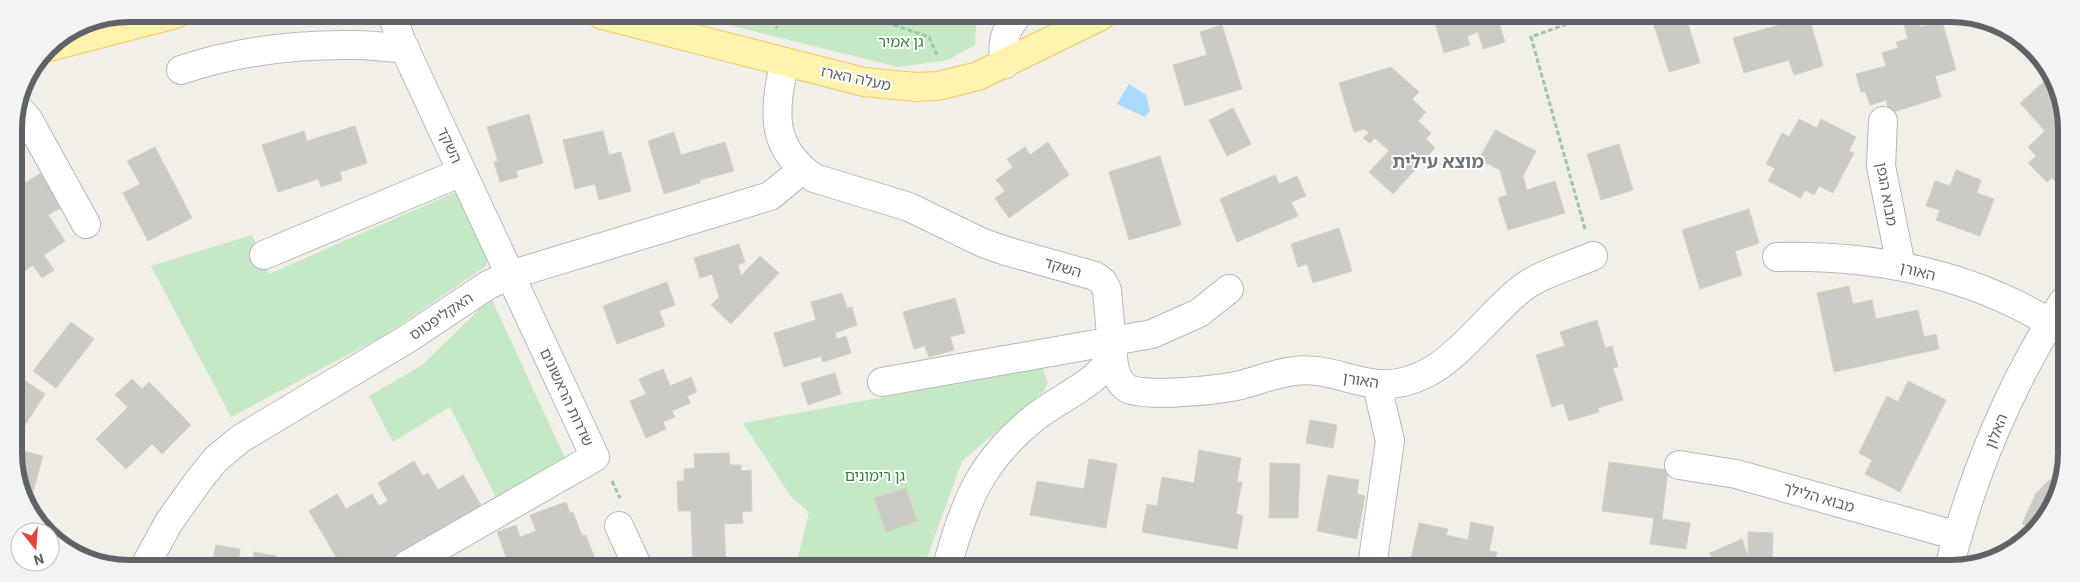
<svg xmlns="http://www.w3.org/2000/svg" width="2080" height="582" font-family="'IBM Plex Sans','Noto Sans Hebrew',sans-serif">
	<rect width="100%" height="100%" fill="#f1efe8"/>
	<path fill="#c5e8c5" d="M688,15L969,16L976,24L975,45L948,60L898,67Z
		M456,192L488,257L486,266L383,336L231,417L151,266L252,235L269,274Z
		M491,298L565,458L496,497L450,407L393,442L369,396L421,366Z
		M1042,368L1048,382L1044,391L962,461L924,566H796L809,512L791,497L743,423Z"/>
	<path fill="#aadaff" d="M1129,84L1146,95L1150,111L1145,117L1117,104Z"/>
	<path fill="#cccac5" stroke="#d6d1c6" d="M1433,16L1497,17L1505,42L1483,49L1478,32L1467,36L1470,45L1444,53Z
		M1531,17H1559L1533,24Z
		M1680,17H1686L1700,63L1669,72L1654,25Z
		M1777,17H1809L1823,66L1794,75L1789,60L1744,73L1733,38L1779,25Z
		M1919,21L1921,27L1942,21L1956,70L1935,76L1941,97L1890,113L1886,100L1870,105L1865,91L1861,92L1856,74L1886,66L1882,53L1898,48L1896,42L1908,39L1904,25Z
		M1222,25L1242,89L1185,106L1173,65L1207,55L1200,32Z
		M1391,67L1419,92L1412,99L1426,112L1418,121L1431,133L1426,139L1435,148L1393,194L1369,172L1389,151L1375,138L1370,143L1363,138L1369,133L1364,129L1354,132L1339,83Z
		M2048,78L2064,108V173L2055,181L2052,178L2047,182L2028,163L2036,156L2028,147L2045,131L2020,103Z
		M1233,108L1251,144L1227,156L1209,120Z
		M529,114L543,163L516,171L518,177L500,182L494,162L498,161L487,127Z
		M1799,119L1817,128L1821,119L1856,137L1849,151L1854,153L1833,193L1819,186L1814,195L1805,190L1801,198L1768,181L1775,168L1766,164L1782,133L1789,137Z
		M355,126L367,163L340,172L342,180L321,187L318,179L278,192L262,145L304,131L307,141Z
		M1495,130L1536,151L1523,176L1527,190L1555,181L1565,213L1508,230L1498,198L1507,195L1500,170L1479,159Z
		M603,131L609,155L621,152L631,191L599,200L595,184L575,189L563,140Z
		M674,132L681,155L725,142L734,171L700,180V183L664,194L648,141Z
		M1048,142L1069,175L1009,218L995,198L1005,191L996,180L1013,167L1007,159L1025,147L1030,155Z
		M1619,144L1633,190L1601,200L1587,154Z
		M155,147L192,218L148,241L123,193L140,184L127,161Z
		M1160,156L1181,225L1129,240L1109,172Z
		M14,166L25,183L41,173L62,207L48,215L65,241L44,255L54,270L42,278L33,265L20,274L15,266Z
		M1956,170L1981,180L1977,193L1994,199L1980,236L1936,220L1940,210L1926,206L1935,181L1950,186Z
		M1275,175L1279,184L1297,176L1306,196L1291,202L1298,216L1237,242L1220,199Z
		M1749,209L1759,243L1735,251L1742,275L1700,289L1682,230Z
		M1339,228L1352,271L1313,283L1307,264L1298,267L1291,244Z
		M739,244L745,262L738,265L741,276L760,256L779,273L731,324L711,305L719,297L712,274L700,278L694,258Z
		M667,282L675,305L659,311L665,326L617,344L603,306Z
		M1849,286L1853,304L1872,300L1876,319L1918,310L1924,337L1936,334L1939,349L1834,372L1817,293Z
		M842,293L847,308L852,307L857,325L835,333L837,339L846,336L851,353L823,362L821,356L784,367L774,333L816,320L811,302Z
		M955,298L965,333L950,337L954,350L929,357L925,346L914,349L903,312Z
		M1597,320L1605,348L1612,346L1618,367L1613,368L1623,400L1598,408L1599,412L1569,421L1563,403L1552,407L1536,355L1565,346L1560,332Z
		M71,322L94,339L56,388L33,371Z
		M663,369L670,386L691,377L697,392L687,396L690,403L672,411L675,417L663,422L666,429L646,438L630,401L646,394L639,379Z
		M835,373L841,394L808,405L801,383Z
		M15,374L45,394L21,431L16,428Z
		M132,379L142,389L149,382L191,425L162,454L152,444L126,469L96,439L128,407L115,395Z
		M1908,381L1946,400L1900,492L1865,474L1872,460L1859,453L1887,396L1898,402Z
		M1310,420L1337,425L1333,448L1306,443Z
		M16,449L43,456L30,502L16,474Z
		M1199,450L1241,458L1237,482H1242L1236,514L1243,516L1237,549L1142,532L1147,504L1157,506L1162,477L1194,483Z
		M729,453L730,465H741V471L751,470L752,511L742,512L743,523L724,524L726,566H693L691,511H678L677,481H684V469L695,468L694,454Z
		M1089,459L1117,464L1106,528L1030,515L1037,481L1084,489Z
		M414,461L423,476L428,473L438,490L463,475L481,505L458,519L462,525L407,551L383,565H341L309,511L337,494L346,509L372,494L379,506L388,501L378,483Z
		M1609,462L1668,470L1662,519L1690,523L1686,549L1650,544L1654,518L1602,511Z
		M1270,463L1300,464L1298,518H1269Z
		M2062,472V482L2034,527L2022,524L2036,493L2047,482Z
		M1328,475L1359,480L1357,494L1365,496L1357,539L1317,531Z
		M906,488L917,521L886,532L874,498Z
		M566,502L570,513L573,512L582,536L586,535L597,565H556L554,559L536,565H509L497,532L516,525L520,537L536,531L530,515Z
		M1471,522L1494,527L1489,551L1497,552L1493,567H1409L1419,523L1448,529L1446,535L1468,540Z
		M1748,532L1773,533L1772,562H1766L1767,568H1739L1738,564L1728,568H1717L1710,553L1742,539L1748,556Z
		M216,545L240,549L238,565H212Z
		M254,552L276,556L274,565H252Z
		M1851,560L1862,568H1845Z"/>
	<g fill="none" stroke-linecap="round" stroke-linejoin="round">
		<g stroke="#b5b8bc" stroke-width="30">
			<path id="minor" d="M392,14L401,41L595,457L407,565
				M784,62C775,111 768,146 814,178L909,207L983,243L1006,251L1095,276L1103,282L1107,290L1113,358C1106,365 1099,374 1091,380C1073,394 1052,404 1034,418C979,463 966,501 947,566
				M1005,64C1001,45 1004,31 1017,16
				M181,70C237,51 296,44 356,45C372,45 389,48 405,48
				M18,108L28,119L86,224
				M1883,121L1881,166L1901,266
				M264,255L462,172
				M1777,257C1872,255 1968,273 2050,323
				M1113,358C1114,369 1117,382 1127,388C1142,398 1216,390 1236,386C1255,382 1275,373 1294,371C1344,365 1371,402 1427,373C1461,355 1491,313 1521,289C1540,274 1570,266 1593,256
				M882,382L1152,334L1199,313L1229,289
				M1679,465L1736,474L1958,536
				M619,526L637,565
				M146,564L169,522L199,480L215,460L240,439L407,339L488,285L510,275L770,196L802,170
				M1372,567L1390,441L1377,385
				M1949,568C1972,475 2011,382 2063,302"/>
		</g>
		<g stroke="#f2c960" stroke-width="30">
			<path id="major" d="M602,15L864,82L916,87L938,86L978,76L1101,16
				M49,47L176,14"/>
		</g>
		<path stroke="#9cc7a9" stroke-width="3" stroke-dasharray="5 2.5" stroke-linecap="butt" d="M766,15L777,28
			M865,15L929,37L937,55
			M1585,229L1531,37L1586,17
			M612,481L620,498"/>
		<use href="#minor" stroke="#fff" stroke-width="28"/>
		<use href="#major" stroke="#fff2af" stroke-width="28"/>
	</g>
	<g text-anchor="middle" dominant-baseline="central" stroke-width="4" stroke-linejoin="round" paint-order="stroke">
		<g font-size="15" fill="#348238" stroke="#fff">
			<text x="901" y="41">גן אמיר</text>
			<text x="875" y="475">גן רימונים</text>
		</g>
		<g font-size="15" fill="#5f6368" stroke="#fff">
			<text transform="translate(856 78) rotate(12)">מעלה הארז</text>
			<text transform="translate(450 145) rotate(65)">השקד</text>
			<text transform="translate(1887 194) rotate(80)">מבוא הגפן</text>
			<text transform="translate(1063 267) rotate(16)">השקד</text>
			<text transform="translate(1918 271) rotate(14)">האורן</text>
			<text transform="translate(441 316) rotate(-34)">האקליפטוס</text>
			<text transform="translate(1361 380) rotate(9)">האורן</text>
			<text transform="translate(567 397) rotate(65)">שדרות הראשונים</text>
			<text transform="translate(1996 431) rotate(-68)">האלון</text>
			<text transform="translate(1819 497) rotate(16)">מבוא הלילך</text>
		</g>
		<g font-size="18" font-weight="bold" fill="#70757a" stroke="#fff">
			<text x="1438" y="161">מוצא עילית</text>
		</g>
	</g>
	<path d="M0 0H2080V582H0ZM129 22H1951A107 107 0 0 1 2058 129V453A107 107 0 0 1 1951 560H129A107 107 0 0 1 22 453V129A107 107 0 0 1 129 22Z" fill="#f2f3f3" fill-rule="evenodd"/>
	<path fill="none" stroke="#5f6368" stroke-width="6" d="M129 22H1951A107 107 0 0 1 2058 129V453A107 107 0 0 1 1951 560H129A107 107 0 0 1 22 453V129A107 107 0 0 1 129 22Z"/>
	<g transform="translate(35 547) rotate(163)"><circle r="24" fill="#ffffff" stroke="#bfc1c3"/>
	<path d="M0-4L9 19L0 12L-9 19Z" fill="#ea4335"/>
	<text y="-8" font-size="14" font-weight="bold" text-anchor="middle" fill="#5f6368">N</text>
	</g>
</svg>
